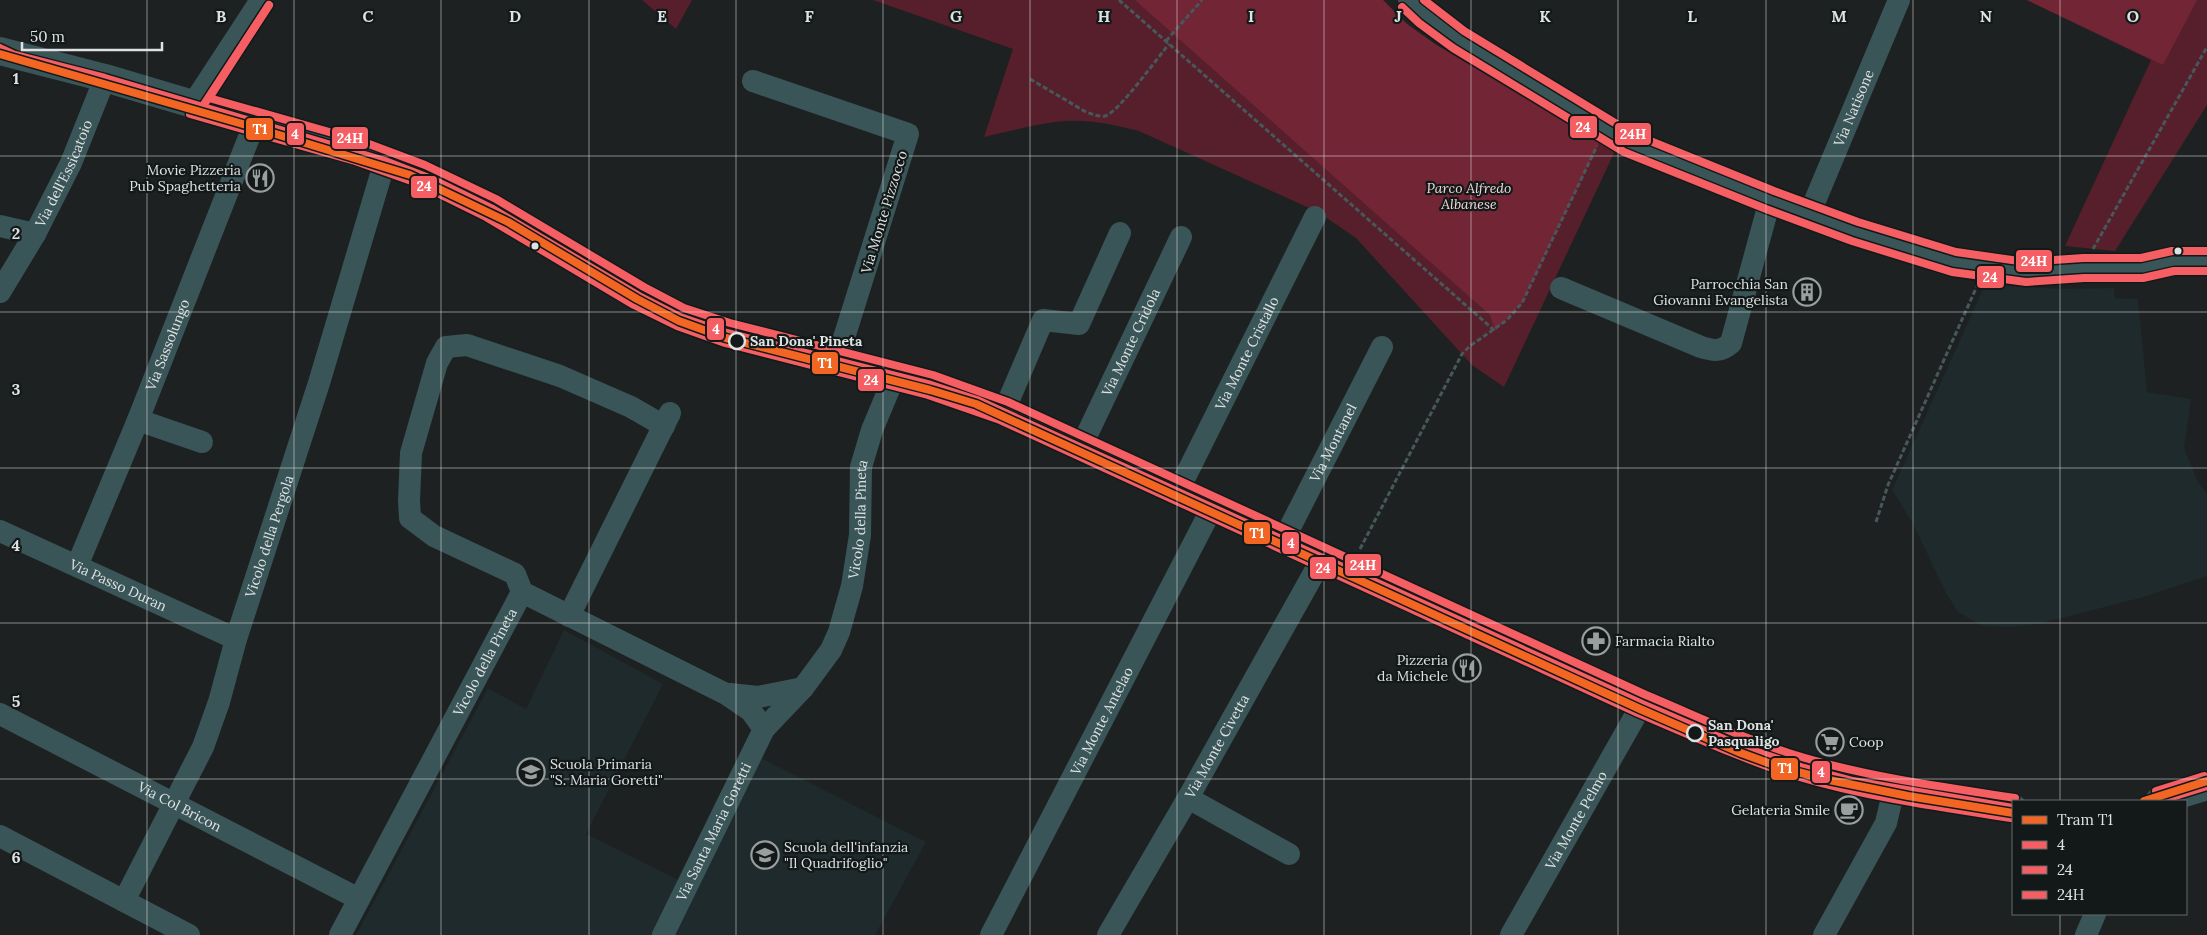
<svg xmlns="http://www.w3.org/2000/svg" width="2207" height="935" font-family="Lora,serif">
	<rect width="100%" height="100%" fill="#1e2122"/>
	<path fill="#1e2a2c" d="M1985,285L2063,289L2114,288L2115,298L2138,299L2147,392L2191,399L2184,448L2198,482L2207,494V576L2140,598L2038,624L2010,627L1983,626L1958,612L1946,593L1912,522L1892,490Z
		M564,630L663,684L586,834L682,882L656,935H356L488,688L526,709Z
		M759,757L926,842L875,935H673Z"/>
	<path fill="#571f2b" d="M642,0H692L676,29Z
		M873,0H1383L1407,24L1435,44L1615,151L1504,387L1472,365L1356,238L1318,212L1139,131C1112,124 1083,118 1055,122C1031,125 1007,132 984,137L1013,49Z
		M2027,0H2207V105L2115,251L2065,246L2151,60Z"/>
	<path fill="#712535" d="M1135,0H1383L1407,24L1435,44L1599,143L1522,303L1495,331L1490,315Z
		M2027,0H2197L2163,65Z"/>
	<g fill="none" stroke-linecap="round" stroke-linejoin="round">
		<path stroke="#47585b" stroke-width="3" stroke-dasharray="5 2.5" stroke-linecap="butt" d="M1119,0L1495,331
			M1166,41L1202,0
			M1030,79L1086,112C1092,114 1098,117 1105,116C1118,113 1158,57 1169,44
			M2093,249L2207,47
			M1876,522L1888,485L1977,286
			M1360,549L1462,354L1470,346L1507,320L1522,303L1597,146"/>
		<g stroke="#3a5558" stroke-width="22">
			<path d="M1409,0L1425,15L1458,39L1628,143L1770,200L1855,231L1954,262L2026,272L2084,268H2142L2173,261H2207"/>
			<path d="M753,81L908,134L837,360"/>
			<path d="M193,104L261,0"/>
			<path id="s1" d="M1809,215L1899,0"/>
			<path d="M0,226L35,234"/>
			<path d="M1561,288L1701,347C1714,351 1721,352 1731,343L1770,200"/>
			<path id="s2" d="M0,292L35,234L71,163L105,78"/>
			<path d="M1004,411L1043,320L1079,324L1120,233"/>
			<path d="M138,420L202,442"/>
			<path id="s3" d="M1081,447L1181,237"/>
			<path id="s4" d="M1178,491L1315,217"/>
			<path id="s5" d="M0,531L236,639"/>
			<path id="s6" d="M1284,539L1382,347"/>
			<path id="s7" d="M77,566L138,420L255,122"/>
			<path d="M522,592L515,574L434,536L410,518L409,501L411,453L437,363L446,347L467,345L560,376L631,407L664,426"/>
			<path d="M569,616L670,413"/>
			<path d="M730,694L758,697L803,688"/>
			<path id="s8" d="M0,714L359,899"/>
			<path d="M1188,798L1289,854"/>
			<path d="M0,836L189,935"/>
			<path id="s9" d="M124,901L203,747L219,702L236,639L319,383L385,161"/>
			<path id="s10" d="M340,935L522,592L726,694L751,711L764,729"/>
			<path id="s11" d="M663,935L764,729L803,688L831,650L839,632L852,586L860,535L861,467L872,430L895,375"/>
			<path id="s12" d="M991,935L1213,506"/>
			<path id="s13" d="M1108,935L1188,798L1323,557"/>
			<path id="s14" d="M1511,935L1642,704"/>
			<path d="M1824,935L1886,823L1894,789"/>
			<path d="M2086,935L2095,914"/>
		</g>
		<path stroke="#3a5558" stroke-width="28" d="M0,51L105,78L385,161L434,180L491,208L639,296L680,317L727,333L931,385L977,400L1020,418L1642,704C1695,726 1746,751 1801,767C1870,788 1942,797 2013,808
			M2159,801L2207,786"/>
		<g stroke="#131919" stroke-width="11">
			<path id="bus-1" d="M0,48L15,55L105,78L385,161L434,180L491,208L639,296L680,317L727,333L931,385L977,400L1642,704L1740,746L1801,767L1853,781L2013,808
				M2159,801L2207,786"/>
		</g>
		<g stroke="#131919" stroke-width="11">
			<path id="bus-2" d="M1402,7L1419,23L1453,48L1624,152L1766,209L1852,241L1952,272L2026,282L2084,278H2143L2174,271H2207
				M201,109L269,5
				M190,114L355,161L417,183L486,217L634,305L677,326L725,343L928,395L1000,420L1638,713C1690,735 1742,759 1796,776C1866,797 1939,807 2011,818"/>
		</g>
		<g stroke="#131919" stroke-width="11">
			<path id="bus-3" d="M1424,0L1464,31L1633,134L1774,191L1858,222L1956,252L2026,262L2083,258H2141L2172,251H2207
				M269,5L209,98L361,141L425,165L496,199L644,287L684,308L730,323L933,375L1008,402L1646,695C1699,717 1750,742 1805,758C1874,778 1944,787 2015,798
				M2156,791L2204,776"/>
		</g>
		<use href="#bus-1" stroke="#f55e62" stroke-width="8"/>
		<use href="#bus-2" stroke="#f55e62" stroke-width="8"/>
		<use href="#bus-3" stroke="#f55e62" stroke-width="8"/>
		<g stroke="#131919" stroke-width="11">
			<path id="tram-1" d="M0,54L253,127L410,175L508,222L637,299L679,321L726,338L930,390L976,404L1640,709L1741,753L1782,768L1829,780L1908,796L2013,813
				M2144,801L2207,781"/>
		</g>
		<use href="#tram-1" stroke="#f26522" stroke-width="8"/>
	</g>
	<path fill="none" stroke="#dee2e2" stroke-width="1" stroke-opacity="0.55" d="M147,0V935M294,0V935M441,0V935M589,0V935M736,0V935M883,0V935M1030,0V935M1177,0V935M1324,0V935M1471,0V935M1618,0V935M1766,0V935M1913,0V935M2060,0V801M0,156H2207M0,312H2207M0,468H2207M0,623H2207M0,779H2207M2060,914V935"/>
	<defs>
		<g id="restaurant-ring" transform="scale(1.4375)"><circle r="9.5" fill="#131919" stroke="#9b9e9f" stroke-width="1.5"/><path d="M-5-6h1v4h1v-4h1v4h1v-4h1v5L-1.5 .5V6h-2V.5L-5-1ZM5-6V6H3V1.5H1.5Q1.5-4 5-6Z" fill="#9b9e9f"/></g>
		<g id="building-ring" transform="scale(1.4375)"><circle r="9.5" fill="#131919" stroke="#9b9e9f" stroke-width="1.5"/><path d="M-4-6H4V6H1V3H-1V6H-4ZM-2.5-4.3h1.7v1.8h-1.7ZM.8-4.3h1.7v1.8H.8ZM-2.5-1h1.7V.8h-1.7ZM.8-1h1.7V.8H.8Z" fill="#9b9e9f"/></g>
		<g id="pharmacy-ring" transform="scale(1.4375)"><circle r="9.5" fill="#131919" stroke="#9b9e9f" stroke-width="1.5"/><path d="M-2-6h4v4h4v4h-4v4h-4v-4h-4v-4h4Z" fill="#9b9e9f"/></g>
		<g id="supermarket-ring" transform="scale(1.4375)"><circle r="9.5" fill="#131919" stroke="#9b9e9f" stroke-width="1.5"/><path d="M-6-5.5h2.5l.6 2H6L4.5 2H-2.5L-4.4-4H-6ZM-1.5 3.2a1.3 1.3 0 1 0 .1 0ZM3 3.2a1.3 1.3 0 1 0 .1 0Z" fill="#9b9e9f"/></g>
		<g id="school-ring" transform="scale(1.4375)"><circle r="9.5" fill="#131919" stroke="#9b9e9f" stroke-width="1.5"/><path d="M0-5L7-2L0 1L-7-2ZM-4 1L0 2.5L4 1V4Q0 6-4 4Z" fill="#9b9e9f"/></g>
		<g id="cafe-ring" transform="scale(1.4375)"><circle r="9.5" fill="#131919" stroke="#9b9e9f" stroke-width="1.5"/><path d="M-5.5-4.5H6V0H3Q3 3.5 0 3.5H-2.5Q-5.5 3.5-5.5 0ZM3-3.2v2h1.7v-2ZM-6 4.5H4V6H-6Z" fill="#9b9e9f"/></g>
	</defs>
	<g fill-rule="evenodd">
		<use href="#restaurant-ring" x="260" y="178"/>
		<use href="#building-ring" x="1807" y="292"/>
		<use href="#pharmacy-ring" x="1596" y="641"/>
		<use href="#restaurant-ring" x="1467" y="668"/>
		<use href="#supermarket-ring" x="1830" y="742"/>
		<use href="#school-ring" x="531" y="772"/>
		<use href="#cafe-ring" x="1849" y="810"/>
		<use href="#school-ring" x="765" y="855"/>
	</g>
	<g fill="#dee2e2" stroke="#131919" stroke-width="2">
		<circle cx="535" cy="246" r="4.5"/>
		<circle cx="2178" cy="251" r="4.5"/>
	</g>
	<g fill="#131919" stroke="#dee2e2" stroke-width="2.5">
		<circle cx="737" cy="341" r="8"/>
		<circle cx="1695" cy="733" r="8"/>
	</g>
	<g text-anchor="middle" dominant-baseline="central" stroke-width="4.5" stroke-linejoin="round" paint-order="stroke">
		<g font-size="14" fill="#dee2e2" stroke="#131919">
			<text stroke="none"><textPath href="#s1" startOffset="116">Via Natisone</textPath></text>
			<text stroke="none"><textPath href="#s2" startOffset="135">Via dell'Essicatoio</textPath></text>
			<text transform="translate(884 212) rotate(-73)">Via Monte Pizzocco</text>
			<text stroke="none"><textPath href="#s3" startOffset="116">Via Monte Cridola</textPath></text>
			<text stroke="none"><textPath href="#s7" startOffset="239">Via Sassolungo</textPath></text>
			<text stroke="none"><textPath href="#s4" startOffset="154">Via Monte Cristallo</textPath></text>
			<text stroke="none"><textPath href="#s6" startOffset="108">Via Montanel</textPath></text>
			<text stroke="none"><textPath href="#s11" startOffset="468">Vicolo della Pineta</textPath></text>
			<text stroke="none"><textPath href="#s9" startOffset="394">Vicolo della Pergola</textPath></text>
			<text stroke="none"><textPath href="#s5" startOffset="130">Via Passo Duran</textPath></text>
			<text stroke="none"><textPath href="#s10" startOffset="309">Vicolo della Pineta</textPath></text>
			<text stroke="none"><textPath href="#s12" startOffset="241">Via Monte Antelao</textPath></text>
			<text stroke="none"><textPath href="#s13" startOffset="218">Via Monte Civetta</textPath></text>
			<text stroke="none"><textPath href="#s8" startOffset="202">Via Col Bricon</textPath></text>
			<text stroke="none"><textPath href="#s14" startOffset="132">Via Monte Pelmo</textPath></text>
			<text stroke="none"><textPath href="#s11" startOffset="115">Via Santa Maria Goretti</textPath></text>
		</g>
		<g font-size="14" fill="#dee2e2" stroke="#131919" text-anchor="end">
			<text x="241" y="170">Movie Pizzeria<tspan x="241" dy="16">Pub Spaghetteria</tspan></text>
			<text x="1788" y="284">Parrocchia San<tspan x="1788" dy="16">Giovanni Evangelista</tspan></text>
			<text x="1615" y="641" text-anchor="start">Farmacia Rialto</text>
			<text x="1448" y="660">Pizzeria<tspan x="1448" dy="16">da Michele</tspan></text>
			<text x="1849" y="742" text-anchor="start">Coop</text>
			<text x="550" y="764" text-anchor="start">Scuola Primaria<tspan x="550" dy="16">"S. Maria Goretti"</tspan></text>
			<text x="1830" y="810">Gelateria Smile</text>
			<text x="784" y="847" text-anchor="start">Scuola dell'infanzia<tspan x="784" dy="16">"Il Quadrifoglio"</tspan></text>
		</g>
		<g font-size="14" font-style="italic" fill="#f2d7d9" stroke="#131919">
			<text x="1469" y="188">Parco Alfredo<tspan x="1469" dy="16">Albanese</tspan></text>
		</g>
		<g font-size="14" font-weight="bold" fill="#dee2e2" stroke="#131919" text-anchor="start">
			<text x="750" y="341">San Dona' Pineta</text>
			<text x="1708" y="725">San Dona'<tspan x="1708" dy="16">Pasqualigo</tspan></text>
		</g>
	</g>
	<g font-size="16" text-anchor="middle" font-weight="bold" fill="#dee2e2" stroke="#131919" stroke-width="4.5" stroke-linejoin="round" paint-order="stroke">
		<text x="221" y="22">B</text>
		<text x="368" y="22">C</text>
		<text x="515" y="22">D</text>
		<text x="662" y="22">E</text>
		<text x="809" y="22">F</text>
		<text x="956" y="22">G</text>
		<text x="1104" y="22">H</text>
		<text x="1251" y="22">I</text>
		<text x="1398" y="22">J</text>
		<text x="1545" y="22">K</text>
		<text x="1692" y="22">L</text>
		<text x="1839" y="22">M</text>
		<text x="1986" y="22">N</text>
		<text x="2133" y="22">O</text>
		<text x="16" y="84">1</text>
		<text x="16" y="239">2</text>
		<text x="16" y="395">3</text>
		<text x="16" y="551">4</text>
		<text x="16" y="707">5</text>
		<text x="16" y="863">6</text>
	</g>
	<g stroke="#131919" stroke-width="2">
		<rect x="1569" y="115" width="29" height="24" rx="5" fill="#f55e62"/>
		<rect x="245" y="117" width="29" height="24" rx="5" fill="#f26522"/>
		<rect x="1614" y="122" width="38" height="24" rx="5" fill="#f55e62"/>
		<rect x="286" y="122" width="19" height="24" rx="5" fill="#f55e62"/>
		<rect x="331" y="126" width="38" height="24" rx="5" fill="#f55e62"/>
		<rect x="410" y="175" width="28" height="24" rx="5" fill="#f55e62"/>
		<rect x="2015" y="249" width="38" height="24" rx="5" fill="#f55e62"/>
		<rect x="1976" y="265" width="29" height="24" rx="5" fill="#f55e62"/>
		<rect x="706" y="317" width="19" height="24" rx="5" fill="#f55e62"/>
		<rect x="811" y="351" width="28" height="24" rx="5" fill="#f26522"/>
		<rect x="857" y="368" width="28" height="24" rx="5" fill="#f55e62"/>
		<rect x="1243" y="521" width="28" height="24" rx="5" fill="#f26522"/>
		<rect x="1281" y="531" width="19" height="24" rx="5" fill="#f55e62"/>
		<rect x="1344" y="553" width="38" height="24" rx="5" fill="#f55e62"/>
		<rect x="1309" y="556" width="28" height="24" rx="5" fill="#f55e62"/>
		<rect x="1770" y="757" width="29" height="24" rx="5" fill="#f26522"/>
		<rect x="1811" y="760" width="20" height="24" rx="5" fill="#f55e62"/>
	</g>
	<g font-size="14" text-anchor="middle" font-weight="bold" fill="#fff">
		<text x="1583" y="132">24</text>
		<text x="260" y="134">T1</text>
		<text x="1633" y="139">24H</text>
		<text x="295" y="139">4</text>
		<text x="350" y="143">24H</text>
		<text x="424" y="191">24</text>
		<text x="2034" y="266">24H</text>
		<text x="1990" y="282">24</text>
		<text x="716" y="334">4</text>
		<text x="825" y="368">T1</text>
		<text x="871" y="385">24</text>
		<text x="1257" y="538">T1</text>
		<text x="1291" y="548">4</text>
		<text x="1363" y="570">24H</text>
		<text x="1323" y="573">24</text>
		<text x="1785" y="773">T1</text>
		<text x="1821" y="777">4</text>
	</g>
	<rect x="2012" y="800" width="175" height="115" fill="#131919" stroke="#646969"/>
	<rect x="2022" y="816" width="25" height="8" fill="#f26522" stroke="#646969"/>
	<text x="2057" y="825" font-size="15" fill="#dee2e2">Tram T1</text>
	<rect x="2022" y="841" width="25" height="8" fill="#f55e62" stroke="#646969"/>
	<text x="2057" y="850" font-size="15" fill="#dee2e2">4</text>
	<rect x="2022" y="866" width="25" height="8" fill="#f55e62" stroke="#646969"/>
	<text x="2057" y="875" font-size="15" fill="#dee2e2">24</text>
	<rect x="2022" y="891" width="25" height="8" fill="#f55e62" stroke="#646969"/>
	<text x="2057" y="900" font-size="15" fill="#dee2e2">24H</text>
	<path d="M22 42v8h140v-8" fill="none" stroke="#dee2e2" stroke-width="2.5"/>
	<text x="30" y="42" font-size="15" fill="#dee2e2" stroke="#131919" stroke-width="4" paint-order="stroke">50 m</text>
</svg>
